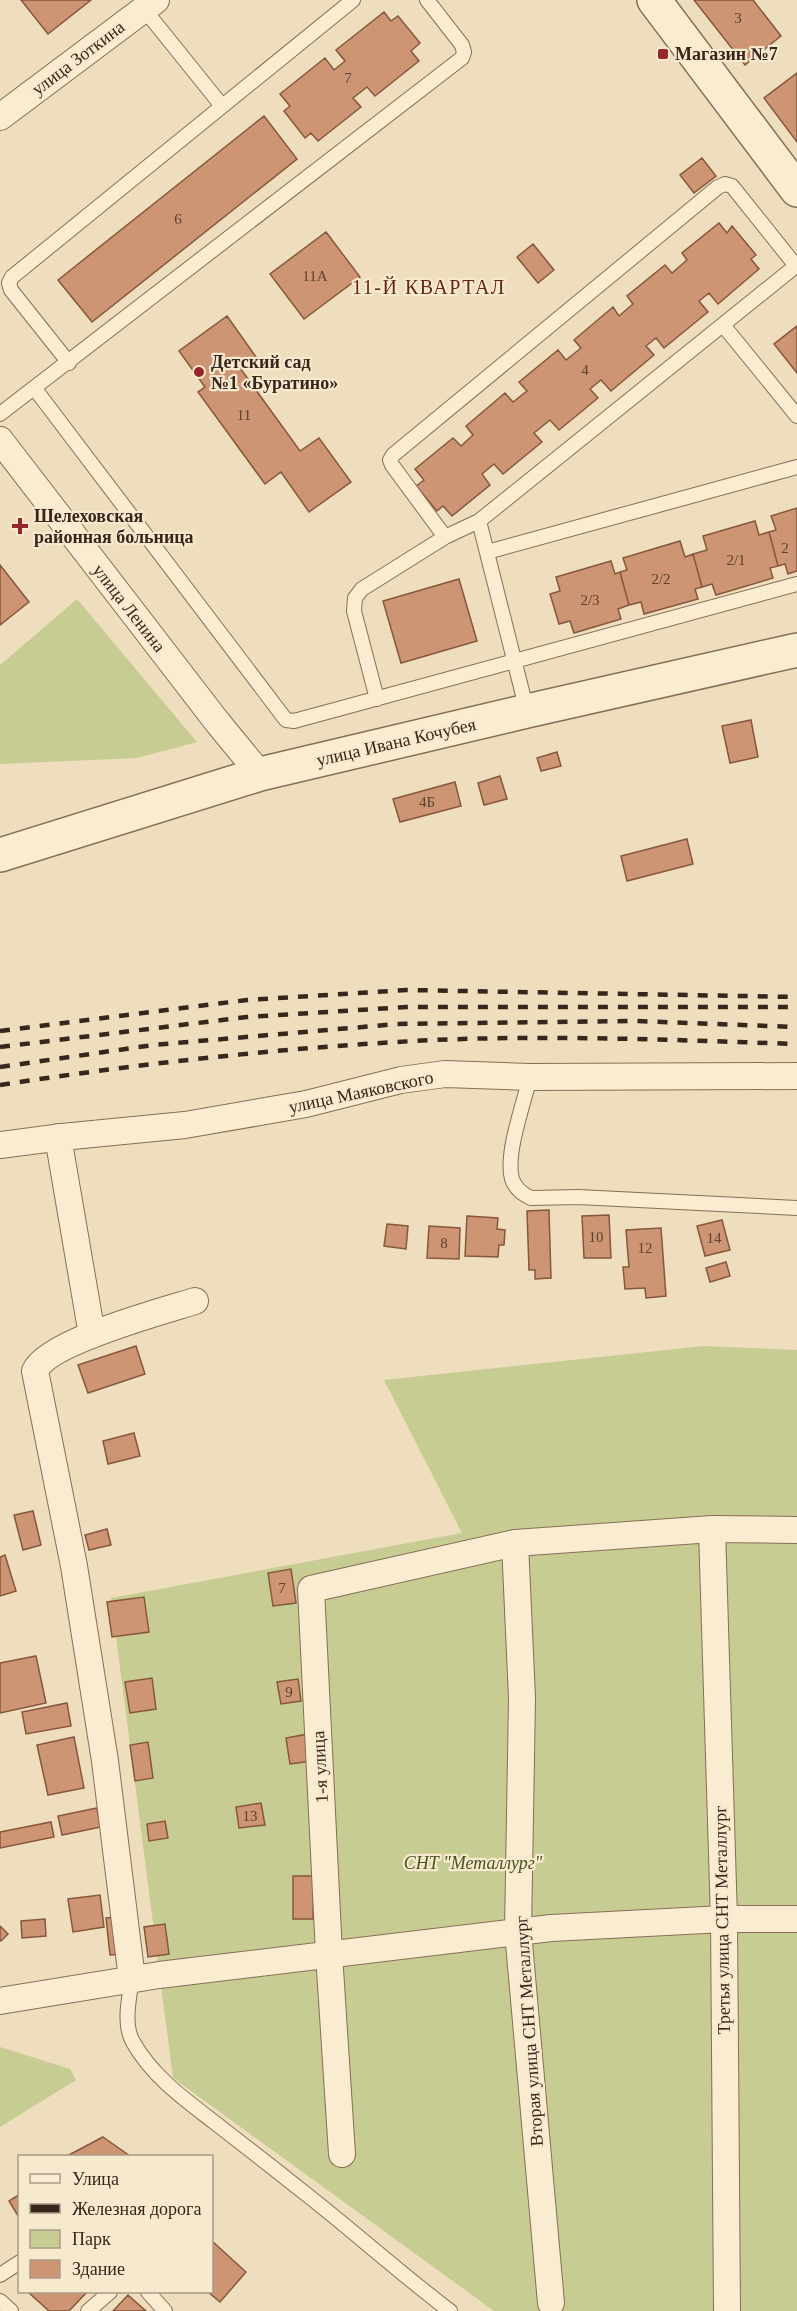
<svg xmlns="http://www.w3.org/2000/svg" width="797" height="2311" font-family="'Times New Roman',serif">
	<rect width="100%" height="100%" fill="#eedebe"/>
	<path fill="#c7cc92" d="M77,599L197,742L137,758L0,764V665Z
		M704,1346L797,1350V2311H494L173,2078L111,1598L462,1533L384,1380Z
		M0,2047L70,2069L76,2080L0,2127Z"/>
	<path fill="#cd9573" stroke="#86573c" stroke-width="1.5" d="M21,0H91L48,34Z
		M694,0H753L781,36L745,65Z
		M384,12L391,21L398,16L420,43L411,51L419,61L375,96L367,87L353,98L361,107L318,141L311,133L305,138L284,111L290,106L280,94L325,58L334,70L345,61L336,50Z
		M797,73V142L764,98Z
		M264,116L297,159L92,322L58,280Z
		M702,158L716,176L694,193L680,175Z
		M719,223L727,233L732,226L756,255L751,259L759,269L718,304L709,293L699,301L708,312L664,348L656,338L646,346L654,355L611,391L601,380L590,389L598,398L559,430L550,420L534,433L542,442L503,474L494,464L482,474L490,485L452,516L443,506L437,511L416,486L424,480L415,469L453,438L461,446L473,435L466,426L505,393L513,402L527,391L519,382L558,350L566,360L581,348L574,340L613,307L619,316L633,304L627,296L665,265L672,273L687,260L682,253Z
		M326,232L360,277L304,319L270,274Z
		M533,244L554,270L538,283L517,257Z
		M227,316L256,357L240,368L300,451L319,438L351,482L309,512L281,472L265,484L198,392L205,387L179,351Z
		M797,326V373L774,344Z
		M797,508V571L788,574L785,564L778,566L769,532L776,530L771,516Z
		M755,521L759,535L769,532L778,566L770,568L773,578L716,595L712,584L702,587L693,554L707,550L703,536Z
		M680,541L685,557L693,554L702,587L695,589L698,599L644,614L641,602L629,605L620,572L627,570L623,558Z
		M611,561L615,574L620,572L629,605L618,609L621,619L574,633L570,621L559,624L550,594L560,591L556,577Z
		M0,565L29,602L0,625Z
		M459,579L477,641L401,663L383,601Z
		M751,720L758,757L730,763L722,726Z
		M557,752L561,766L541,771L537,758Z
		M500,776L507,799L484,805L478,783Z
		M455,782L461,806L400,822L393,799Z
		M687,839L693,864L627,881L621,856Z
		M549,1210L551,1278L535,1279V1270H529L527,1211Z
		M609,1215L611,1258H584L582,1216Z
		M467,1216L498,1218L497,1229L505,1230L504,1245H499L498,1257L465,1256Z
		M722,1220L730,1250L705,1256L697,1226Z
		M387,1224L408,1226L406,1249L384,1246Z
		M429,1226L460,1228L459,1259L427,1258Z
		M661,1228L666,1296L646,1298L645,1288L625,1289L623,1267H629L626,1230Z
		M726,1262L730,1276L710,1282L706,1268Z
		M136,1346L145,1374L88,1393L78,1365Z
		M134,1433L140,1456L108,1464L103,1441Z
		M33,1511L41,1545L23,1550L14,1515Z
		M107,1529L111,1545L89,1550L85,1535Z
		M5,1555L16,1591L0,1596V1557Z
		M291,1569L296,1603L273,1606L268,1573Z
		M144,1597L149,1632L112,1637L107,1602Z
		M36,1656L46,1703L0,1713V1663Z
		M152,1678L156,1709L130,1713L125,1682Z
		M298,1679L301,1701L281,1704L277,1682Z
		M67,1703L71,1726L26,1734L22,1712Z
		M308,1734L312,1761L290,1764L286,1738Z
		M74,1737L84,1788L48,1795L37,1745Z
		M148,1742L153,1778L135,1781L130,1745Z
		M261,1803L265,1825L239,1828L236,1807Z
		M97,1808L101,1827L62,1835L58,1816Z
		M165,1821L168,1838L149,1841L147,1824Z
		M51,1822L54,1837L0,1848V1832Z
		M293,1876H314L313,1919H293Z
		M100,1895L104,1927L73,1932L68,1899Z
		M116,1917L120,1954L110,1955L106,1918Z
		M45,1919L46,1936L22,1938L21,1921Z
		M165,1924L169,1954L148,1957L144,1927Z
		M0,1926L8,1934L1,1941L0,1940Z
		M103,2137L130,2156H67Z
		M20,2194V2219L9,2201Z
		M212,2241L246,2272L220,2302L208,2292H212Z
		M28,2292H87L69,2311H49Z
		M128,2295L146,2311H113Z"/>
	<g fill="none" stroke-linecap="round" stroke-linejoin="round">
		<g stroke="#876e57" stroke-width="16">
			<path id="service" d="M144,9L222,106
				M723,325L797,416
				M69,363L11,290L9,283L12,277L353,0
				M35,389L286,720L294,721L797,584
				M0,414L462,58L464,52L462,45L427,0
				M479,521L445,537L392,465L390,460L393,455L718,187L725,184L732,186L796,266
				M487,552L797,467
				M377,699L354,611L355,598L362,589L445,537
				M527,711L479,521L797,265
				M530,1077C524,1103 505,1154 512,1179C515,1188 522,1194 531,1198L578,1197L797,1208
				M132,1979C129,1998 123,2025 133,2042C152,2076 184,2099 214,2122C242,2144 270,2165 297,2187C349,2227 397,2271 450,2311
				M0,2275L20,2262
				M148,2292L165,2311
				M0,2301L11,2311
				M88,2311L110,2292"/>
		</g>
		<g stroke="#876e57" stroke-width="28">
			<path id="minor" d="M0,117L156,0
				M0,440L218,723L260,774
				M58,1137L92,1335
				M0,1145L62,1137L185,1125L306,1104L401,1080L445,1074L530,1077L797,1076
				M712,1529L724,1919L727,2311
				M515,1543L522,1698L518,1932L551,2303
				M132,1979L105,1761L74,1566L35,1371C47,1342 163,1311 195,1301
				M0,2001L159,1975L551,1928L724,1919H797
				M342,2154L329,1954L311,1589L515,1543L712,1529L797,1530"/>
		</g>
		<g stroke="#876e57" stroke-width="36">
			<path id="tertiary" d="M654,0L797,190
				M0,855L260,774L527,711L797,650"/>
		</g>
		<use href="#service" stroke="#f9ecd1" stroke-width="14"/>
		<use href="#minor" stroke="#f9ecd1" stroke-width="26"/>
		<use href="#tertiary" stroke="#f9ecd1" stroke-width="33"/>
		<path stroke="#36271c" stroke-width="4.5" stroke-dasharray="10 10" stroke-linecap="butt" d="M0,1031L247,1000L407,990L797,997
			M0,1047L247,1017L407,1007H797
			M0,1067L153,1045L397,1024L637,1021L797,1027
			M0,1085C143,1063 289,1047 434,1040C554,1035 676,1040 797,1044"/>
	</g>
	<g fill="#96262b" stroke="#f6e9ce" stroke-width="2">
		<rect x="657" y="48" width="12" height="12" rx="3"/>
		<circle cx="199" cy="372" r="6"/>
		<path d="M17 517h6v6h6v6h-6v6h-6v-6h-6v-6h6z"/>
	</g>
	<g text-anchor="middle" dominant-baseline="central" stroke-width="4.5" stroke-linejoin="round" paint-order="stroke">
		<g font-size="15" fill="#5c4232">
			<text x="738" y="18">3</text>
			<text x="348" y="78">7</text>
			<text x="178" y="219">6</text>
			<text x="315" y="276">11А</text>
			<text x="585" y="370">4</text>
			<text x="244" y="415">11</text>
			<text x="785" y="548">2</text>
			<text x="736" y="560">2/1</text>
			<text x="661" y="579">2/2</text>
			<text x="590" y="600">2/3</text>
			<text x="427" y="802">4Б</text>
			<text x="596" y="1237">10</text>
			<text x="714" y="1238">14</text>
			<text x="444" y="1243">8</text>
			<text x="645" y="1248">12</text>
			<text x="282" y="1588">7</text>
			<text x="289" y="1692">9</text>
			<text x="250" y="1816">13</text>
		</g>
		<g font-size="18" font-weight="bold" fill="#36271c" stroke="#f6e9ce" text-anchor="start">
			<text x="675" y="54">Магазин №7</text>
			<text x="211" y="362">Детский сад<tspan x="211" dy="21">№1 «Буратино»</tspan></text>
			<text x="34" y="516">Шелеховская<tspan x="34" dy="21">районная больница</tspan></text>
		</g>
		<g font-size="18" fill="#36271c" stroke="#f6e9ce">
			<text transform="translate(78 58) rotate(-37)">улица Зоткина</text>
			<text transform="translate(129 608) rotate(52)">улица Ленина</text>
			<text transform="translate(396 742) rotate(-13)">улица Ивана Кочубея</text>
			<text transform="translate(361 1092) rotate(-12)">улица Маяковского</text>
			<text transform="translate(320 1767) rotate(-93)">1-я улица</text>
			<text transform="translate(722 1920) rotate(-91)">Третья улица СНТ Металлург</text>
			<text transform="translate(529 2031) rotate(-94)">Вторая улица СНТ Металлург</text>
		</g>
		<g font-size="18" font-style="italic" fill="#485322" stroke="#f6e9ce">
			<text x="473" y="1863">СНТ "Металлург"</text>
		</g>
		<g font-size="20" letter-spacing="1.5" fill="#63271a" stroke="#f6e9ce">
			<text x="429" y="287">11-Й КВАРТАЛ</text>
		</g>
	</g>
	<rect x="18" y="2155" width="195" height="138" fill="#f6e9ce" stroke="#a99b87" stroke-width="1.5"/>
	<rect x="30" y="2174" width="30" height="9" fill="#f9ecd1" stroke="#a99b87" stroke-width="1.5"/>
	<text x="72" y="2185" font-size="18" fill="#36271c">Улица</text>
	<rect x="30" y="2204" width="30" height="9" fill="#36271c" stroke="#a99b87" stroke-width="1.5"/>
	<text x="72" y="2215" font-size="18" fill="#36271c">Железная дорога</text>
	<rect x="30" y="2230" width="30" height="18" fill="#c7cc92" stroke="#a99b87" stroke-width="1.5"/>
	<text x="72" y="2245" font-size="18" fill="#36271c">Парк</text>
	<rect x="30" y="2260" width="30" height="18" fill="#cd9573" stroke="#a99b87" stroke-width="1.5"/>
	<text x="72" y="2275" font-size="18" fill="#36271c">Здание</text>
</svg>
